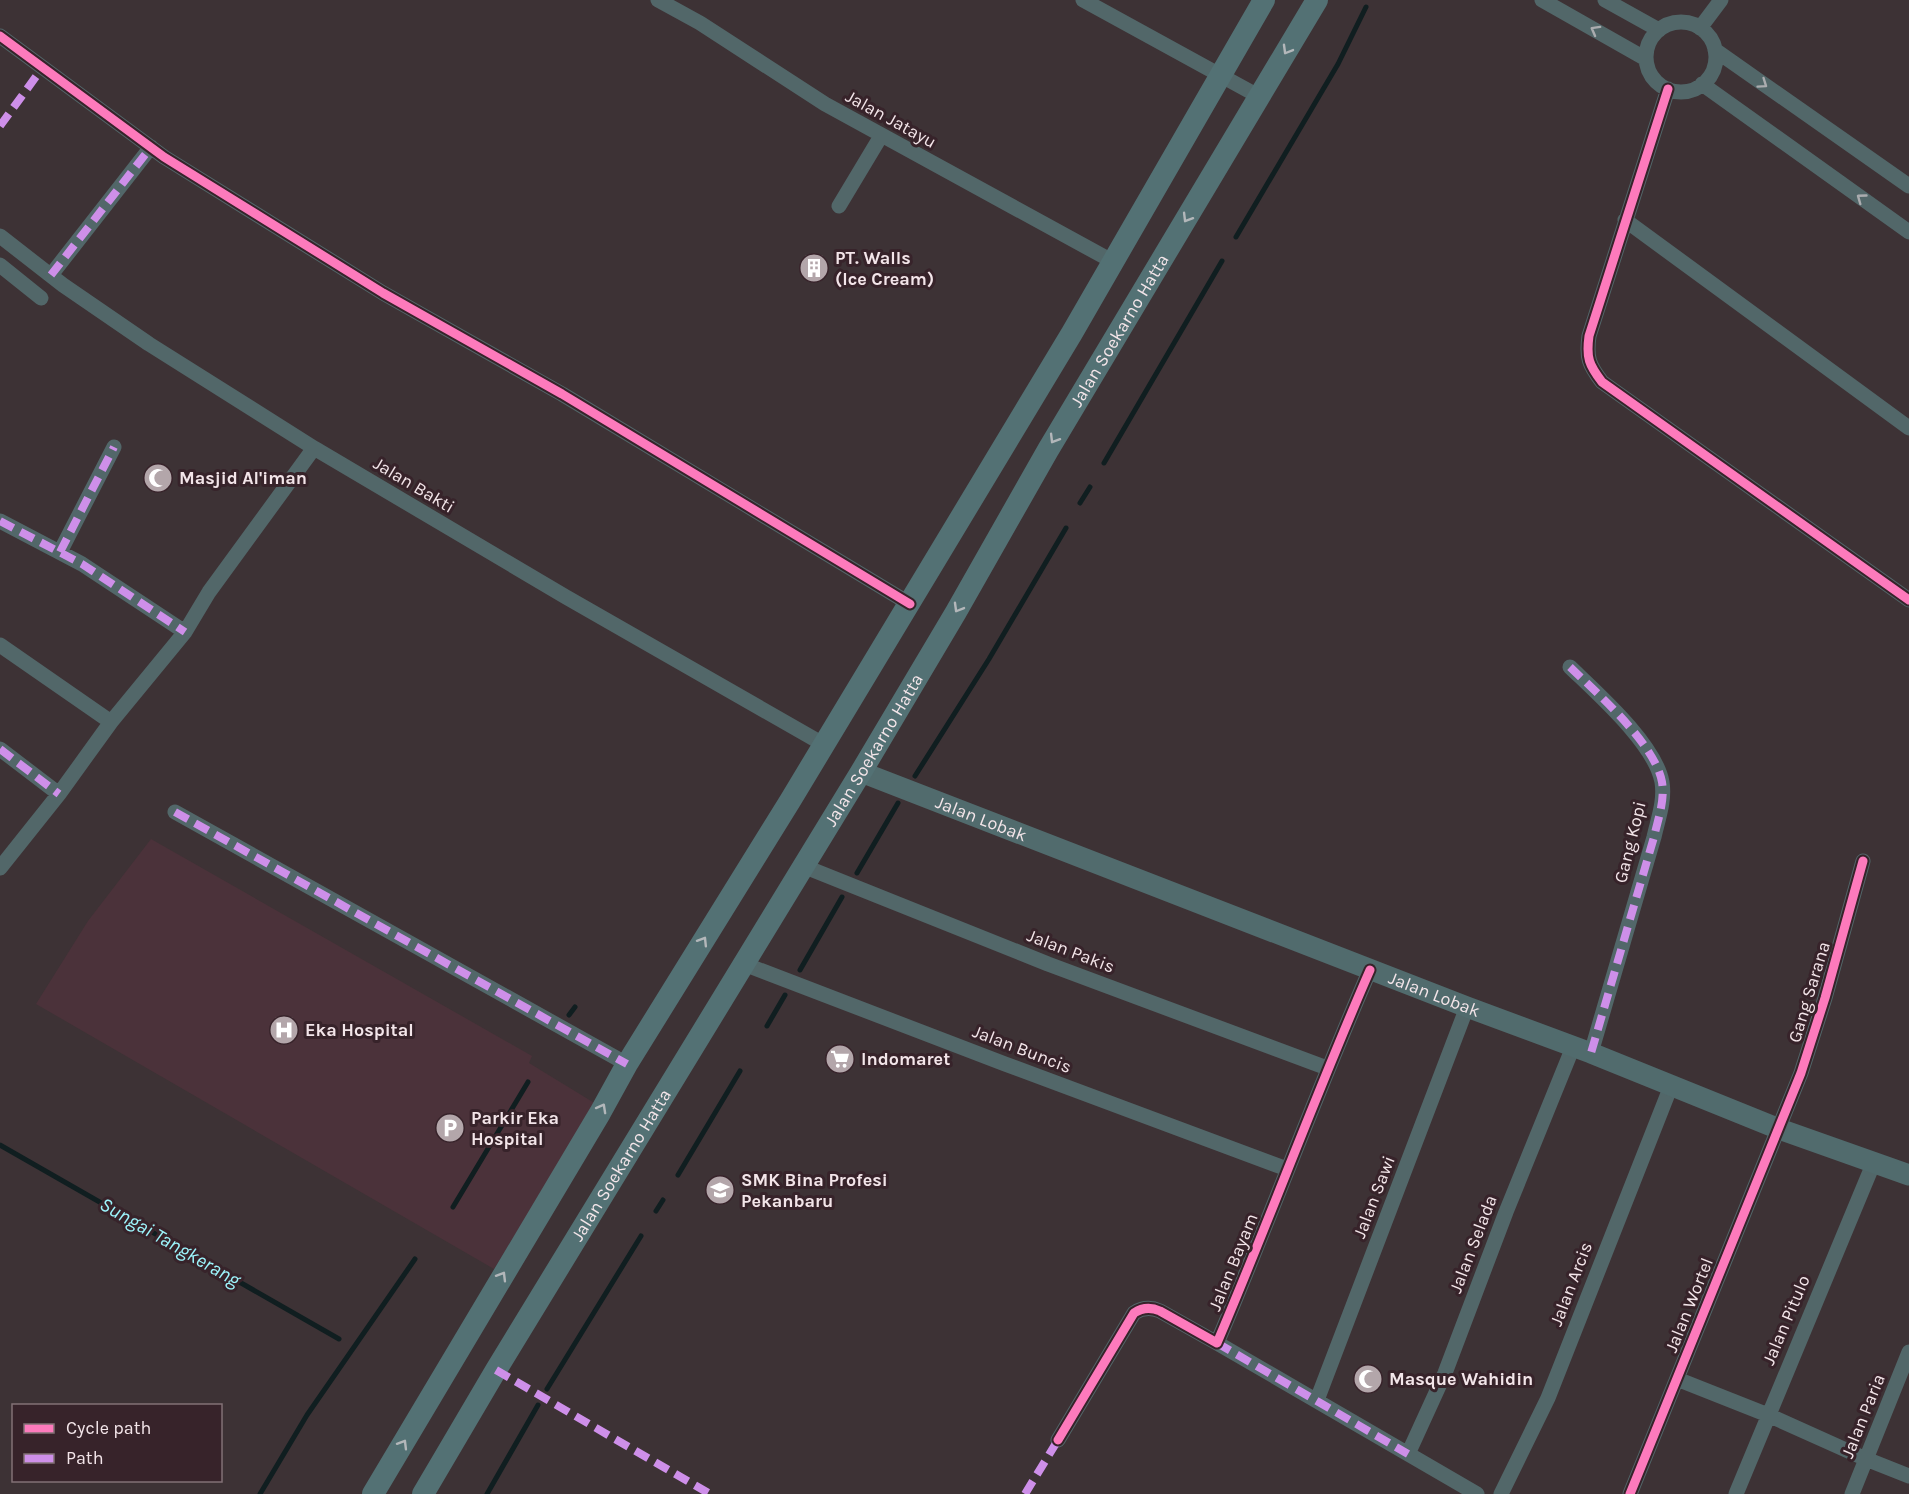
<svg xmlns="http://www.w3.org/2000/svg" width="1909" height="1494" font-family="Karla,sans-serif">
	<rect width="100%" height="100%" fill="#3d3235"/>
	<path fill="#4b323a" d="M151,839L532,1056L529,1063L596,1104L494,1269L36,1004L88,921Z"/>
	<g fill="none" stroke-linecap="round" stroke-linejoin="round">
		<path stroke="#101e20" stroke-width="5" d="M1236,237L1338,64L1366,7
			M1104,463L1222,261
			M1080,503L1090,487
			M915,776L989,659L1066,528
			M857,873L898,803
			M800,970L842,897
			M569,1015L575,1007
			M767,1026L785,995
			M0,1145L339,1339
			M678,1175L740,1071
			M453,1207L528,1082
			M656,1211L663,1200
			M547,1389L641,1236
			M260,1494L307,1415L415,1259
			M487,1494L538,1405"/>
		<path stroke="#526769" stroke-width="15" d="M658,0L700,23L825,104L1112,261
			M1083,0L1260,97
			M1542,0L1646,59
			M1605,0L1659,30
			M1646 57a35 35 0 1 1 70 0a35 35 0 1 1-70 0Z
			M1700,28L1721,0
			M0,36L164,157L383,293L562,394L910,604
			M1715,50L1909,186
			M1702,84L1909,232
			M1668,89L1589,336C1586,358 1589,365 1602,382L1909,600
			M839,206L881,136
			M1625,220L1909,428
			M0,236L63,285L149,344L314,448L566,597L823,744
			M0,265L41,298
			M51,275L151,147
			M0,521L82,564L185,632
			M60,552L114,447
			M0,645L111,722
			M1570,667C1598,694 1655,744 1662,782C1665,801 1658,819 1654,837L1591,1053
			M0,749L59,794
			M175,812L627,1064
			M803,866L1048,964L1327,1068
			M0,868L59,794L111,722L185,632L209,592L314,448
			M744,964L1005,1064L1287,1169
			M1217,1343L1477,1494
			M1677,1379L1768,1415L1866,1459L1909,1476
			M1317,1400L1467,1007
			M1058,1440L1134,1313C1143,1307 1151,1307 1160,1311L1217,1343C1270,1219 1316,1093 1370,970
			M1408,1454L1445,1373L1506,1212L1573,1047
			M1501,1494L1548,1398L1671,1086
			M1630,1494L1801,1073L1825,998L1863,861
			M1736,1494L1874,1162
			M1852,1494L1909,1352"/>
		<path stroke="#516b6d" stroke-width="21" id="s1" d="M861,772L1467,1007L1591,1053L1779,1129L1909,1175"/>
		<g stroke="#537174" stroke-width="22">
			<path d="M373,1494L600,1113L627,1064L790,801L1072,333L1264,0"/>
			<path id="s2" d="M423,1494L496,1370L861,772L956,612L1048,450L1317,0"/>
		</g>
		<path stroke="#ce8fe9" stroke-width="8" stroke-dasharray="15 8" stroke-linecap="butt" d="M0,126L43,67
			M51,275L151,147
			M0,521L82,564L185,632
			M60,552L114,447
			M1570,667C1598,694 1655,744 1662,782C1665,801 1658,819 1654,837L1591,1053
			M0,749L59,794
			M175,812L627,1064
			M1217,1343L1408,1454
			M496,1370L710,1494
			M1025,1494L1058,1440"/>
		<g stroke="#37232a" stroke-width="13">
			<path id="cycleway" d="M0,36L164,157L383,293L562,394L910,604
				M1668,89L1589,336C1586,358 1589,365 1602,382L1909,600
				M1058,1440L1134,1313C1143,1307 1151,1307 1160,1311L1217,1343C1270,1219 1316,1093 1370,970
				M1630,1494L1801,1073L1825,998L1863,861"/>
		</g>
		<use href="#cycleway" stroke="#fd7abc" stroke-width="9"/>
	</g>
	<defs><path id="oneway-chevron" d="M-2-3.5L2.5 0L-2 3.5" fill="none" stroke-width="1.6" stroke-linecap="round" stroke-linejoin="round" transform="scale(1.5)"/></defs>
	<g stroke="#abacaf">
		<use href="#oneway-chevron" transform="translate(1595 30) rotate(-151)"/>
		<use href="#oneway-chevron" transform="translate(1763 84) rotate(35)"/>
		<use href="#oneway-chevron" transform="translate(1861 198) rotate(-144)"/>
	</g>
	<g stroke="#b3b7ba">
		<use href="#oneway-chevron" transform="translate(1287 50) rotate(120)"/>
		<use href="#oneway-chevron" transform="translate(1187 218) rotate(121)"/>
		<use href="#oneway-chevron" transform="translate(1054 439) rotate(121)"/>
		<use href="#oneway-chevron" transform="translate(958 608) rotate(120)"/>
		<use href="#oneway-chevron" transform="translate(703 941) rotate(-58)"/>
		<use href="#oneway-chevron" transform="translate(602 1108) rotate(-61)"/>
		<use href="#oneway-chevron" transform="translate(502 1276) rotate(-59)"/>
		<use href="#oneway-chevron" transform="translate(403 1444) rotate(-59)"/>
	</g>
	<defs>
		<g id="building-disc" transform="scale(1.5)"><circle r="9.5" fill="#b3a6aa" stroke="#37232a"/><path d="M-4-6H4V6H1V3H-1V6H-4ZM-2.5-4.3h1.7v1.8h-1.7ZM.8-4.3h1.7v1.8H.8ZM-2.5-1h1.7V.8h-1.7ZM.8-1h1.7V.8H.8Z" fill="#fff"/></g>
		<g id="mosque-disc" transform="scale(1.5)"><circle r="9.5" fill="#b3a6aa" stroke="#37232a"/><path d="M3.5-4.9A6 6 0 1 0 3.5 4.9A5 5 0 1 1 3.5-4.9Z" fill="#fff"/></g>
		<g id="hospital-disc" transform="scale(1.5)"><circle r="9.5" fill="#b3a6aa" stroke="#37232a"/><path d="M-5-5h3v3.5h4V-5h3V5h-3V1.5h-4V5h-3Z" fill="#fff"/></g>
		<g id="supermarket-disc" transform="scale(1.5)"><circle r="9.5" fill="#b3a6aa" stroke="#37232a"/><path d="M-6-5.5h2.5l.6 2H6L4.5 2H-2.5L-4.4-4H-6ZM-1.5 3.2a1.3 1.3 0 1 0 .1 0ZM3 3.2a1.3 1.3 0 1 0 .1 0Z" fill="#fff"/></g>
		<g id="parking-disc" transform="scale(1.5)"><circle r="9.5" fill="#b3a6aa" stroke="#37232a"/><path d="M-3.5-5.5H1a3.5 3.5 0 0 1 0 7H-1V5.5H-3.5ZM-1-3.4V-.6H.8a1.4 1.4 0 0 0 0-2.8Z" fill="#fff"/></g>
		<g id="school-disc" transform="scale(1.5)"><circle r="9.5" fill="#b3a6aa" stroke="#37232a"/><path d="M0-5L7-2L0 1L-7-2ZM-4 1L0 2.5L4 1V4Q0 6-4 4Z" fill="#fff"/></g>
	</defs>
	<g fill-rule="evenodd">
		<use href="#building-disc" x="814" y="268"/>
		<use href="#mosque-disc" x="158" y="478"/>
		<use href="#hospital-disc" x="284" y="1030"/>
		<use href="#supermarket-disc" x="840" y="1059"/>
		<use href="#parking-disc" x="450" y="1128"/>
		<use href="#school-disc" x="720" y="1190"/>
		<use href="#mosque-disc" x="1368" y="1379"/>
	</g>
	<g text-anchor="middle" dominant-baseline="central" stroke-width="6" stroke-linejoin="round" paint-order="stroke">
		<g font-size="18" fill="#f3e5e9" stroke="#37232a">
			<text transform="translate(891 119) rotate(29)">Jalan Jatayu</text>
			<text stroke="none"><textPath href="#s2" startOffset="1356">Jalan Soekarno Hatta</textPath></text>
			<text transform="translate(414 485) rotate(31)">Jalan Bakti</text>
			<text stroke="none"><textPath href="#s2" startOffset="870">Jalan Soekarno Hatta</textPath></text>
			<text stroke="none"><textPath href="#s1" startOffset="129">Jalan Lobak</textPath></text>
			<text transform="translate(1630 842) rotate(-76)">Gang Kopi</text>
			<text transform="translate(1071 951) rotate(21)">Jalan Pakis</text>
			<text transform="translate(1809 992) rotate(-73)">Gang Sarana</text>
			<text stroke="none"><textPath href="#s1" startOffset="615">Jalan Lobak</textPath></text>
			<text transform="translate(1022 1049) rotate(21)">Jalan Buncis</text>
			<text stroke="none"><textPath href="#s2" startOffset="384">Jalan Soekarno Hatta</textPath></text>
			<text transform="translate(1374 1197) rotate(-69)">Jalan Sawi</text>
			<text transform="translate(1473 1244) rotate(-69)">Jalan Selada</text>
			<text transform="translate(1233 1262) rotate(-68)">Jalan Bayam</text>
			<text transform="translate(1571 1284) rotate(-69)">Jalan Arcis</text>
			<text transform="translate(1689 1305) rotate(-68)">Jalan Wortel</text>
			<text transform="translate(1786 1320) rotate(-67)">Jalan Pitulo</text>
			<text transform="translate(1863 1416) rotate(-68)">Jalan Paria</text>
		</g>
		<g font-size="18" font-weight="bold" fill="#f3e5e9" stroke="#37232a" text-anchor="start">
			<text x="835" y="258">PT. Walls<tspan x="835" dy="21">(Ice Cream)</tspan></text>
			<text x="179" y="478">Masjid Al'iman</text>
			<text x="305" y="1030">Eka Hospital</text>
			<text x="861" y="1059">Indomaret</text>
			<text x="471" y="1118">Parkir Eka<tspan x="471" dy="21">Hospital</tspan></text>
			<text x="741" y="1180">SMK Bina Profesi<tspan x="741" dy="21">Pekanbaru</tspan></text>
			<text x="1389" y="1379">Masque Wahidin</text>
		</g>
		<g font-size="20" font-style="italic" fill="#9df5fc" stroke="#37232a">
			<text transform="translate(170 1242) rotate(30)">Sungai Tangkerang</text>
		</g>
	</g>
	<rect x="12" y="1404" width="210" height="78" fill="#37232a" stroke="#827176" stroke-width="1.5"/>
	<rect x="24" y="1424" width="30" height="9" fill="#fd7abc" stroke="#827176" stroke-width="1.5"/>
	<text x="66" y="1434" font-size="18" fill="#f3e5e9">Cycle path</text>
	<rect x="24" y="1454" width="30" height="9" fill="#ce8fe9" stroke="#827176" stroke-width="1.5"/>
	<text x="66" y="1464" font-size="18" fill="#f3e5e9">Path</text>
</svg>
